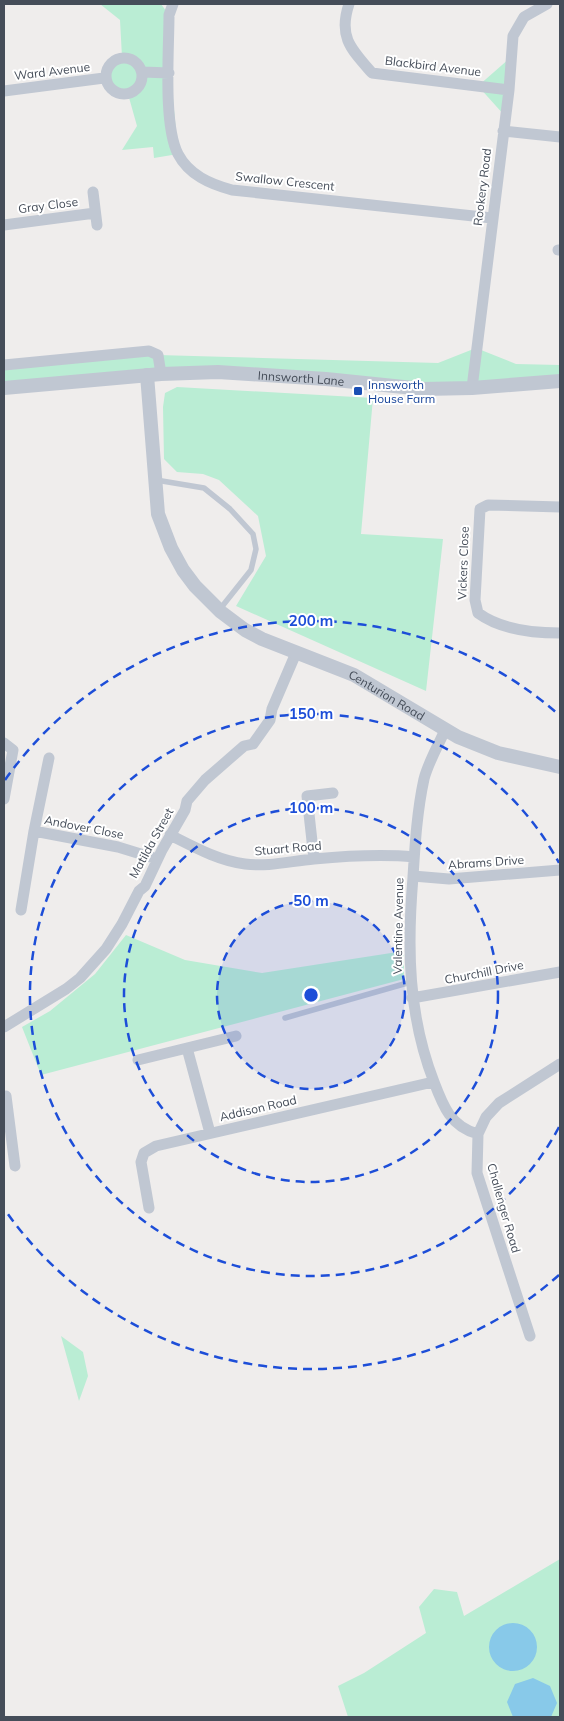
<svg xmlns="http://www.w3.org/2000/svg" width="564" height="1721" font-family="Mulish,sans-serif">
	<rect width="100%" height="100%" fill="#efedec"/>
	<path fill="#baedd4" d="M100,4H161L169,15L170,65L178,154L154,158L153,147L122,150L137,126L128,94L113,91L104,78L110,63L122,57L120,20Z
		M511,57L505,116L478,86Z
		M476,348L516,364L560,365V381L472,388L266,374L4,383V365L158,355L438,363Z
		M177,387L373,398L361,534L443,539L426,691L236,606L266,556L258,516L219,480L203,474L177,472L164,459L163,407L165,393Z
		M126,935L185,960L262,973L404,951V979L41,1075L22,1027L50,1011L95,974Z
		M61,1336L83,1352L88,1376L79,1401Z
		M560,1559V1717H348L338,1686L364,1673L426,1633L419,1607L434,1589L457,1592L464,1616Z"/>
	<path fill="#88c9e9" d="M489 1647a24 24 0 1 1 48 0a24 24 0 1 1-48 0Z
		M533,1678L550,1686L557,1703L551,1717H513L507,1702L515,1684Z"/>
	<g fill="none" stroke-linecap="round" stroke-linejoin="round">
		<path stroke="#c0c7d2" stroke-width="5.5" d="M156,480L204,488L230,509L253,534L256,549L251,570L220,609
			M285,1018L411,982"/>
		<path stroke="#c0c7d2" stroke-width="11" d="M173,4L169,15C169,50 163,125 178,154C189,175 210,184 232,190L492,218
			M349,4C338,37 351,49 372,73L509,90
			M106 76a18 18 0 1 1 36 0a18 18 0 1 1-36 0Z
			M143,72L169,73
			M4,91L104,78
			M503,131L560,137
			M93,192L97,225
			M4,225L95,213
			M558,250H560
			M4,365L149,351L158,355L161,374
			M472,388L509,90L513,36L524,17L547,4
			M560,507L488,505L480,509L475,600L478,613C501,630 533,633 560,633
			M445,730C438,746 428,763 424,779C417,811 415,845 413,877C407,948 408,1015 434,1082C443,1106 451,1127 478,1134
			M4,743L13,750L4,799
			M34,831L118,847L157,859
			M170,835C194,847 219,861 245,864C268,867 291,861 314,859C347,856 381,854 414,857
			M314,859L307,796L333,793
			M413,876L449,879L560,870
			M21,910L34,831L49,758
			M412,998L560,972
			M4,1027L66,989L80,978L106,949L122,924L139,891L145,886L162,850L185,810L187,801L205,780L244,746L253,744L270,720L272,709L296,653
			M187,1048L210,1133
			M138,1060L236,1036
			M6,1096L15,1166
			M149,1208L141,1162L144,1153L156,1146L433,1082
			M530,1336L477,1173L478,1134L486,1117L499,1103L560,1064"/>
		<g stroke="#c0c7d2" stroke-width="14">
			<path id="s1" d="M147,375L158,514L171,548L183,570L195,586L221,612L245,630L262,639L354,675L458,737L498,753L560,767"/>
			<path id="s2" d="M4,388L161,374L218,372L326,379L423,389L472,388L560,381"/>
		</g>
	</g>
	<circle cx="311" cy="995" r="94" fill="#1d4ed8" fill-opacity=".12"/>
	<g fill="none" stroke="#1d4ed8" stroke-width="2.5" stroke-dasharray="9 6">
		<circle cx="311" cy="995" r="94"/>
		<circle cx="311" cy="995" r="187"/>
		<path d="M559 1127A281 281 0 1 1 559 863"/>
		<path d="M559 1275A374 374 0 0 1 5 1210M5 780A374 374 0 0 1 559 715"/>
	</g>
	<rect fill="#1a4fb4" stroke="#fff" stroke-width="2" x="353" y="386" width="10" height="10" rx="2.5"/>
	<g text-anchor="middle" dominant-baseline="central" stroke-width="4" stroke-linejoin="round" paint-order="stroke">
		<g font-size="12" fill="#454d59" stroke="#fff">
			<text transform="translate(433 66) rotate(7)">Blackbird Avenue</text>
			<text transform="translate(52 71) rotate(-7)">Ward Avenue</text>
			<text transform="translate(285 181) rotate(6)">Swallow Crescent</text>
			<text transform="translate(482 187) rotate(-83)">Rookery Road</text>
			<text transform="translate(48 205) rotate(-7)">Gray Close</text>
			<text stroke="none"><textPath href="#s2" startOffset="298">Innsworth Lane</textPath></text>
			<text transform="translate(463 563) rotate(-88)">Vickers Close</text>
			<text stroke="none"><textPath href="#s1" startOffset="444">Centurion Road</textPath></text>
			<text transform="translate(84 827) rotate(11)">Andover Close</text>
			<text transform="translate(151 843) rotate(-61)">Matilda Street</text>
			<text transform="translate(288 848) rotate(-5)">Stuart Road</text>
			<text transform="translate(486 862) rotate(-4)">Abrams Drive</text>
			<text transform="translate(398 926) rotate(-89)">Valentine Avenue</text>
			<text transform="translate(484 972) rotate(-11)">Churchill Drive</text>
			<text transform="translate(258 1108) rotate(-13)">Addison Road</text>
			<text transform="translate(504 1208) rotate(74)">Challenger Road</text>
		</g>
		<g font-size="12" fill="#164399" stroke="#fff" text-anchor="start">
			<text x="368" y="384">Innsworth<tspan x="368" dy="14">House Farm</tspan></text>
		</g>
	</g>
	<circle cx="311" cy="995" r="8" fill="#1d4ed8" stroke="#fff" stroke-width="2.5"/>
	<g font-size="15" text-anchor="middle" font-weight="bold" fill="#1d4ed8" stroke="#fff" stroke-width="4" stroke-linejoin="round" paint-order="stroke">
		<text x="311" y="626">200 m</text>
		<text x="311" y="719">150 m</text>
		<text x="311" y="813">100 m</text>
		<text x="311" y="906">50 m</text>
	</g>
	<rect width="564" height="1721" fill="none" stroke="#454d59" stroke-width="10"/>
</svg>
